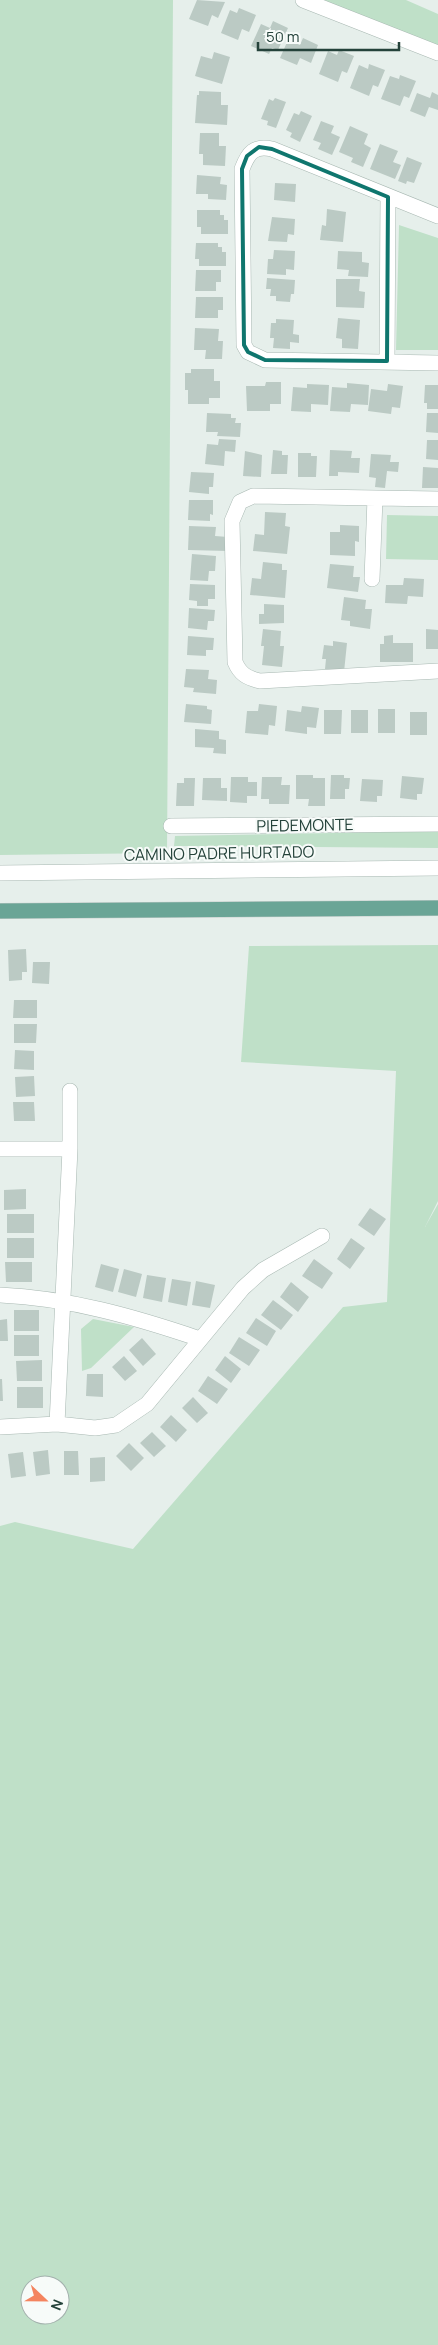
<svg xmlns="http://www.w3.org/2000/svg" width="438" height="2345" font-family="Manrope,sans-serif">
	<rect width="100%" height="100%" fill="#e6efeb"/>
	<path fill="#bfe0c8" fill-rule="evenodd" d="M0,0H173L167,853L0,855Z
		M320,0H406L438,14V49Z
		M399,225L438,238V350H396Z
		M387,515L438,516V560L386,559Z
		M438,831V848L174,846L175,836Z
		M438,945V1201L425,1227L438,1204V2345H0V1526L15,1522L133,1549L343,1307L387,1302L396,1071L241,1062L249,946ZM30,2285H60V2315H30Z
		M93,1319L134,1327L91,1368L82,1371L81,1329Z"/>
	<path fill="#bbcac4" d="M197,0L225,2L218,18L212,15L208,26L189,19Z
		M239,8L256,15L249,32L242,29L238,40L221,33L230,10L237,13Z
		M273,21L288,28L278,50L272,48L269,54L251,46L261,24L270,28Z
		M303,38L318,45L311,63L300,58L297,65L280,58L288,40L300,45Z
		M339,50L354,56L347,73L342,71L338,82L319,74L328,51L337,55Z
		M214,52L230,57L222,84L195,76L201,56L212,59Z
		M369,64L385,70L378,87L373,85L369,96L350,88L359,65L368,69Z
		M400,75L416,81L409,98L404,96L400,106L381,99L390,76L399,79Z
		M199,91L221,92V105H228L227,125L195,123L197,95H199Z
		M432,92L438,95V110L429,107L425,117L410,111L417,93L430,98Z
		M275,98L286,102L276,128L267,125L268,121L261,119L269,99L273,101Z
		M301,111L312,116L300,142L290,137L292,133L286,130L294,113L299,115Z
		M321,121L334,126L331,133L340,137L332,155L318,149L321,143L313,140Z
		M350,126L368,134L364,144L371,148L363,167L351,162L353,158L339,152Z
		M200,133H219V146H226L225,166L203,165V154H199Z
		M380,144L398,151L393,162L401,165L395,179L370,169Z
		M407,157L422,163L414,183L407,181L406,184L398,181Z
		M197,175L221,177L220,184L227,185L226,200L208,199V194H196Z
		M275,183L296,184L295,202L274,200Z
		M327,209L346,212L343,242L320,240L322,225L326,226Z
		M197,210H220V215H224V220H228V234H201V227H197Z
		M272,217L295,219L294,235L288,234L287,242L268,241Z
		M196,243H218V247H222V252H226V266H199V259H195Z
		M274,250L295,251L294,270L286,269V275L267,274L268,259H273Z
		M338,251L362,252V262L369,263L368,277L348,276L349,270L337,269Z
		M196,270H221V282H216V291H195Z
		M267,278L295,280L294,294H291L290,302L276,301V296H270L271,289H266Z
		M336,279H360L359,291L365,292L364,308L336,307Z
		M196,297H223V310H218V318H195Z
		M338,318L360,320L358,349L342,348V339L336,338Z
		M276,319L294,320L293,334L299,335V343L290,342V349L273,348L274,338H270L271,323H276Z
		M195,328L219,329L218,341H223L222,359H205L206,350H194Z
		M191,369H214V381H220V398H209V404H188V390H185V373H191Z
		M266,382H281V404H270V411H247L246,386H265Z
		M347,383L369,385L368,405L351,404L350,412L330,411L332,387L347,388Z
		M307,384L329,385L328,405L311,404V412L291,411L293,387L307,388Z
		M388,384L403,386L400,408L392,407L391,414L368,411L371,389L387,391Z
		M425,385H438V409H427V403H424Z
		M207,413L231,414V418H236L235,423H241L240,437L217,436L218,432H206Z
		M427,413H438V433L426,432Z
		M219,439L236,440L235,452L225,451L224,466L205,464L207,444L218,445Z
		M427,440H438V460L426,459Z
		M273,450L282,451V455H288L287,474H271Z
		M330,450L352,451L351,458H360L359,473L338,472V476H329Z
		M245,451L262,455L261,477L243,476Z
		M298,453H311V456H317L316,477H298Z
		M371,454L391,455L390,462H399L398,472L387,471L385,488L375,487L376,478L369,477Z
		M423,467L438,468V488H422Z
		M191,472L214,473L213,487H209V494L189,492Z
		M189,500H213V515L210,514V521L188,520Z
		M265,512L286,513L285,526L290,527L287,554L253,551L255,534L264,535Z
		M340,525L359,526V542L355,541V556L330,555V532H340Z
		M189,526L216,527L215,536L228,537V551L188,550Z
		M192,554L216,556L215,571H209L208,581L190,580Z
		M263,562L282,564V570H287L285,598L250,595L252,578L261,579Z
		M330,564L354,566L353,577H360L358,592L327,588Z
		M404,578L424,579L423,597L408,596L407,604L385,603L386,585H403Z
		M190,584L215,585V599H208V606H197V601L189,600Z
		M344,597L366,600L365,609H372L370,629L350,626V621L341,620Z
		M264,604L284,605V623L259,624V614H264Z
		M189,608L215,610L214,621H208L207,630L188,628Z
		M263,629L281,631L280,646H284L282,667L262,665L264,646H261Z
		M426,629L438,630V649H426Z
		M393,635V643H413V662H380V644H384V636Z
		M188,636L214,638L213,650H206V656L187,655Z
		M333,641L347,643L344,672L325,669L326,659H322L324,645L333,646Z
		M186,669L209,670L208,679L217,680L216,694L193,692L194,688L184,687Z
		M186,704L207,706V709L212,710L211,724L184,722Z
		M259,704L277,706L275,726L269,725L268,735L245,733L247,711H258Z
		M302,706L319,708L316,728L307,727V734L285,731L287,710L301,712Z
		M378,709H395V733H378Z
		M324,710H342L341,734H324Z
		M351,710H368V733H351Z
		M410,712H427V735H410Z
		M195,729L219,731V739L226,740V754L213,753L214,748L195,747Z
		M296,775H313V778H325V806H308L309,799H296Z
		M331,775H344V778H350L349,789H345V799H330Z
		M402,776L424,778L422,794H417V800L400,798Z
		M231,777H248V782H257V796H247V803L230,802Z
		M262,777H282L281,785H290L289,804H269V799H261Z
		M184,778H195L194,806H176L177,783H184Z
		M203,778H221V788H227V801L202,800Z
		M362,779L383,780L382,796H377V802L360,801Z
		M26,949L27,972H22V980L9,981L8,950Z
		M33,962H50L49,984L32,983Z
		M14,1000H37V1018H13Z
		M14,1024H37L36,1043H14Z
		M15,1050L34,1051V1070L14,1069Z
		M34,1076L35,1096L16,1097L15,1077Z
		M13,1102H34L35,1121H14Z
		M26,1189V1209L4,1210V1190Z
		M370,1208L386,1219L374,1236L358,1225Z
		M7,1214H34V1233H7Z
		M7,1238H34V1258H7Z
		M351,1238L365,1248L350,1269L337,1259Z
		M314,1259L333,1273L322,1289L302,1276Z
		M5,1262H32V1282H6Z
		M101,1264L119,1269L113,1292L95,1287Z
		M124,1269L142,1274L136,1297L118,1292Z
		M147,1275L166,1278L162,1302L143,1298Z
		M172,1279L191,1282L187,1306L168,1302Z
		M196,1281L215,1285L210,1308L192,1305Z
		M291,1282L309,1297L298,1312L280,1297Z
		M273,1300L293,1315L281,1330L261,1315Z
		M14,1310H39V1331H14Z
		M256,1318L276,1331L267,1346L246,1333Z
		M7,1319L8,1341H0V1320Z
		M14,1335H39V1356H14Z
		M239,1337L260,1350L249,1366L229,1353Z
		M142,1338L156,1354L143,1366L129,1350Z
		M124,1356L137,1371L125,1381L112,1367Z
		M225,1356L241,1369L231,1383L215,1370Z
		M42,1360V1381H17L16,1361Z
		M87,1374H103V1397L86,1396Z
		M208,1376L228,1389L217,1404L198,1391Z
		M0,1379H2L3,1401H0Z
		M17,1387H43V1408H17Z
		M193,1397L208,1413L197,1423L182,1408Z
		M171,1415L187,1430L176,1442L160,1427Z
		M152,1432L166,1446L154,1457L140,1443Z
		M129,1443L144,1458L131,1471L116,1456Z
		M48,1450L50,1474L36,1476L33,1452Z
		M64,1451H78L79,1475H64Z
		M23,1452L26,1476L11,1478L8,1454Z
		M105,1457V1481L90,1482V1458Z"/>
	<g fill="none" stroke-linecap="round" stroke-linejoin="round">
		<g stroke="#a8b8b2" stroke-width="16">
			<path id="minor" d="M303,0L438,53
				M438,216L272,149C254,145 248,153 242,169L244,345L248,352L265,360L438,363
				M387,361L388,197
				M438,499L253,496L240,502L232,521L235,662C240,674 247,678 260,681L438,671
				M372,579L375,498
				M171,826L438,824
				M0,873L438,868
				M0,1149H70
				M0,1295C69,1298 135,1317 200,1339
				M57,1424L70,1149V1091
				M0,1427L57,1424L95,1428L116,1425L147,1404L243,1288L263,1270L322,1236"/>
		</g>
		<g stroke="#c2cac8" stroke-width="16">
			<path id="major" d="M0,911L438,908"/>
		</g>
		<use href="#minor" stroke="#fff" stroke-width="15"/>
		<use href="#major" stroke="#6aa596" stroke-width="15"/>
	</g>
	<path fill="none" stroke="#0f766e" stroke-width="4" stroke-linejoin="round" d="M259,147L272,149L388,197L387,361L265,360L248,352L244,345L242,169L247,156Z"/>
	<g text-anchor="middle" dominant-baseline="central" stroke-width="4" stroke-linejoin="round" paint-order="stroke">
		<g font-size="16" fill="#24423a" stroke="#f7fbf9">
			<text transform="translate(305 825) rotate(-1)">PIEDEMONTE</text>
			<text transform="translate(219 853) rotate(-1)">CAMINO PADRE HURTADO</text>
		</g>
	</g>
	<g transform="translate(45 2300) rotate(112)"><circle r="24" fill="#f7fbf9" stroke="#a3b1ad"/>
	<path d="M0-4L9 19L0 12L-9 19Z" fill="#f4845f"/>
	<text y="-8" font-size="14" font-weight="bold" text-anchor="middle" fill="#24423a">N</text>
	</g>
	<path d="M258 42v8h141v-8" fill="none" stroke="#24423a" stroke-width="2.5"/>
	<text x="266" y="42" font-size="15" fill="#24423a" stroke="#f7fbf9" stroke-width="4" paint-order="stroke">50 m</text>
</svg>
